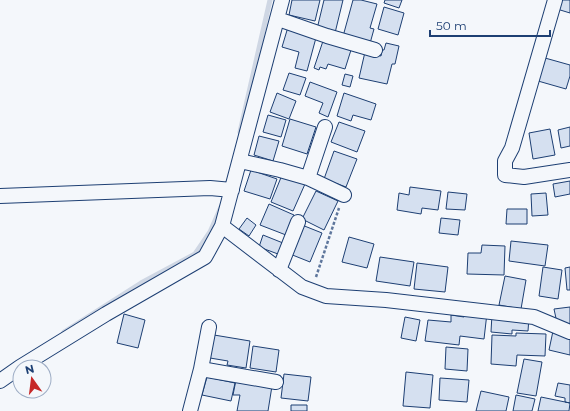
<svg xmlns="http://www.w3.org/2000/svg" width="570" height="411" font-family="Montserrat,sans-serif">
	<rect width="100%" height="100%" fill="#f4f7fb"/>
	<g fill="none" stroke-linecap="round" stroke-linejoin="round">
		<path stroke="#cfd7e4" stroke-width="5" d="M240,132L270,0
			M64,332L141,283L195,254L210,232L221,207"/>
	</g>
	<path fill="#d5e0f0" stroke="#1d3f73" d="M292,0H320L315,21L289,15Z
		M324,0H343L335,33L317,29Z
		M353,0H361L377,4L370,28L374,29L369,47L342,40Z
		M385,0H402L399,8L384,3Z
		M560,0H570V13L557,9Z
		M384,7L404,13L398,35L378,29Z
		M288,27L317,34L307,71L295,68L299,52L282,47Z
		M323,41L351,50L345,69L328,64L326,69L320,67L319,70L314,68Z
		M386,43L399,46L395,64H392L387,84L359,78L365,52L381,56L382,50H384Z
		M545,58L570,65V76L566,89L538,81Z
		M289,73L306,78L300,95L283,90Z
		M345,74L353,76L350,87L342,85Z
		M310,82L337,92L328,117L319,113L323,103L305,96Z
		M277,93L296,101L289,119L270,112Z
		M344,93L376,104L371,120L353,115L351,121L337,116Z
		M268,115L286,120L281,137L263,132Z
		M290,119L316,127L307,154L282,146Z
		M339,122L365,131L357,152L331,142Z
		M570,127V146L561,148L558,130Z
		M550,129L555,155L533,159L529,133Z
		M259,136L279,141L273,161L254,155Z
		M334,151L357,159L346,187L324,179Z
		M251,170L277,179L270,199L244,191Z
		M282,175L305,184L293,211L271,202Z
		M570,181V194L555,197L553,184Z
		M410,187L441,191L438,210L422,208L421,214L397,210L399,193L409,195Z
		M316,191L338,201L324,230L302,219Z
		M448,192L467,194L465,210L446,209Z
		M546,193L548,215L532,216L531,194Z
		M269,204L294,215L286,235L260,225Z
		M507,209H527V224H506Z
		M247,218L256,225L249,236L239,229Z
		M441,218L460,220L458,235L439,233Z
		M302,225L322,233L310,262L290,254Z
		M263,235L283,243L278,254L259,247Z
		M349,237L374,244L367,268L342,262Z
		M511,241L548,245L545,266L509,261Z
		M482,245L505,246L504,275L467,274L468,253H481Z
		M380,257L414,262L410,286L376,281Z
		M417,263L448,267L445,292L414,289Z
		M543,267L562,270L558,299L539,296Z
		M570,267V290H567L565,268Z
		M505,276L526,280L521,309L499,305Z
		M570,307V325L557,323L554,309Z
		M465,311L487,313L484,339L460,336L459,345L425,341L428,320L451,322V315L464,317Z
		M124,314L145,320L138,348L117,343Z
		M492,314L529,317L528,331L512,330V334L491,332Z
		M405,317L420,320L416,341L401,338Z
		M553,331L570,335V355L549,350Z
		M516,333L546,334L545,356L517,355L516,366L491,364L492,335L516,336Z
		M214,335L250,341L246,368L227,365L228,361L210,358Z
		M253,346L279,350L276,372L250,368Z
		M446,347L468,349L467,371L445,369Z
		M524,359L542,362L536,396L517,393Z
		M406,372L433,375L430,408L403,406Z
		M284,374L311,377L308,401L281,398Z
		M207,377L235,383L231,401L202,395Z
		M440,378L469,380L467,402L439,400Z
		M236,380L272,386L268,411H237L240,395H233Z
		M558,383L570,385V403L565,402V398L555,396Z
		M481,391L509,397L506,411H476Z
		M516,395L535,399L532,411H513Z
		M541,397L570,403L569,411H538Z
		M291,405H307V411H291Z"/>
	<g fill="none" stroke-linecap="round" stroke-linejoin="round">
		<g stroke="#1d3f73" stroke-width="16">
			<path id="minor" d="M555,0L512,148L505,161V175L524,177L570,170
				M278,19L327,36L375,50
				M240,161L280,170L308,178L344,195
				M308,178L325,127
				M0,196L210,188L232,190
				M222,226L302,287L326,296L386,300L534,317L570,332
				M279,270L298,222
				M20,367L106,314L205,257L222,226L282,0
				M201,369L276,382
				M0,381L20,367
				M190,411L201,369L209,327"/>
		</g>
		<path stroke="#5e769c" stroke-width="2.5" stroke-dasharray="3 2" stroke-linecap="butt" d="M316,277L339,208"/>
		<use href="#minor" stroke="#f4f7fb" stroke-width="14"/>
	</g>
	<g transform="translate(32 379) rotate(346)"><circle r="19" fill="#f4f7fb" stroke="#9eadc5"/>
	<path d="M0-3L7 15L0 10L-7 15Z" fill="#c62828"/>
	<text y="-6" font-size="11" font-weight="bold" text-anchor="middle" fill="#1d3f73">N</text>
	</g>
	<path d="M430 30v6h120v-6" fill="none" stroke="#1d3f73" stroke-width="2"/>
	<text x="436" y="30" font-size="12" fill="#1d3f73" stroke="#f4f7fb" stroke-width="3" paint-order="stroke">50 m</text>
</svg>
